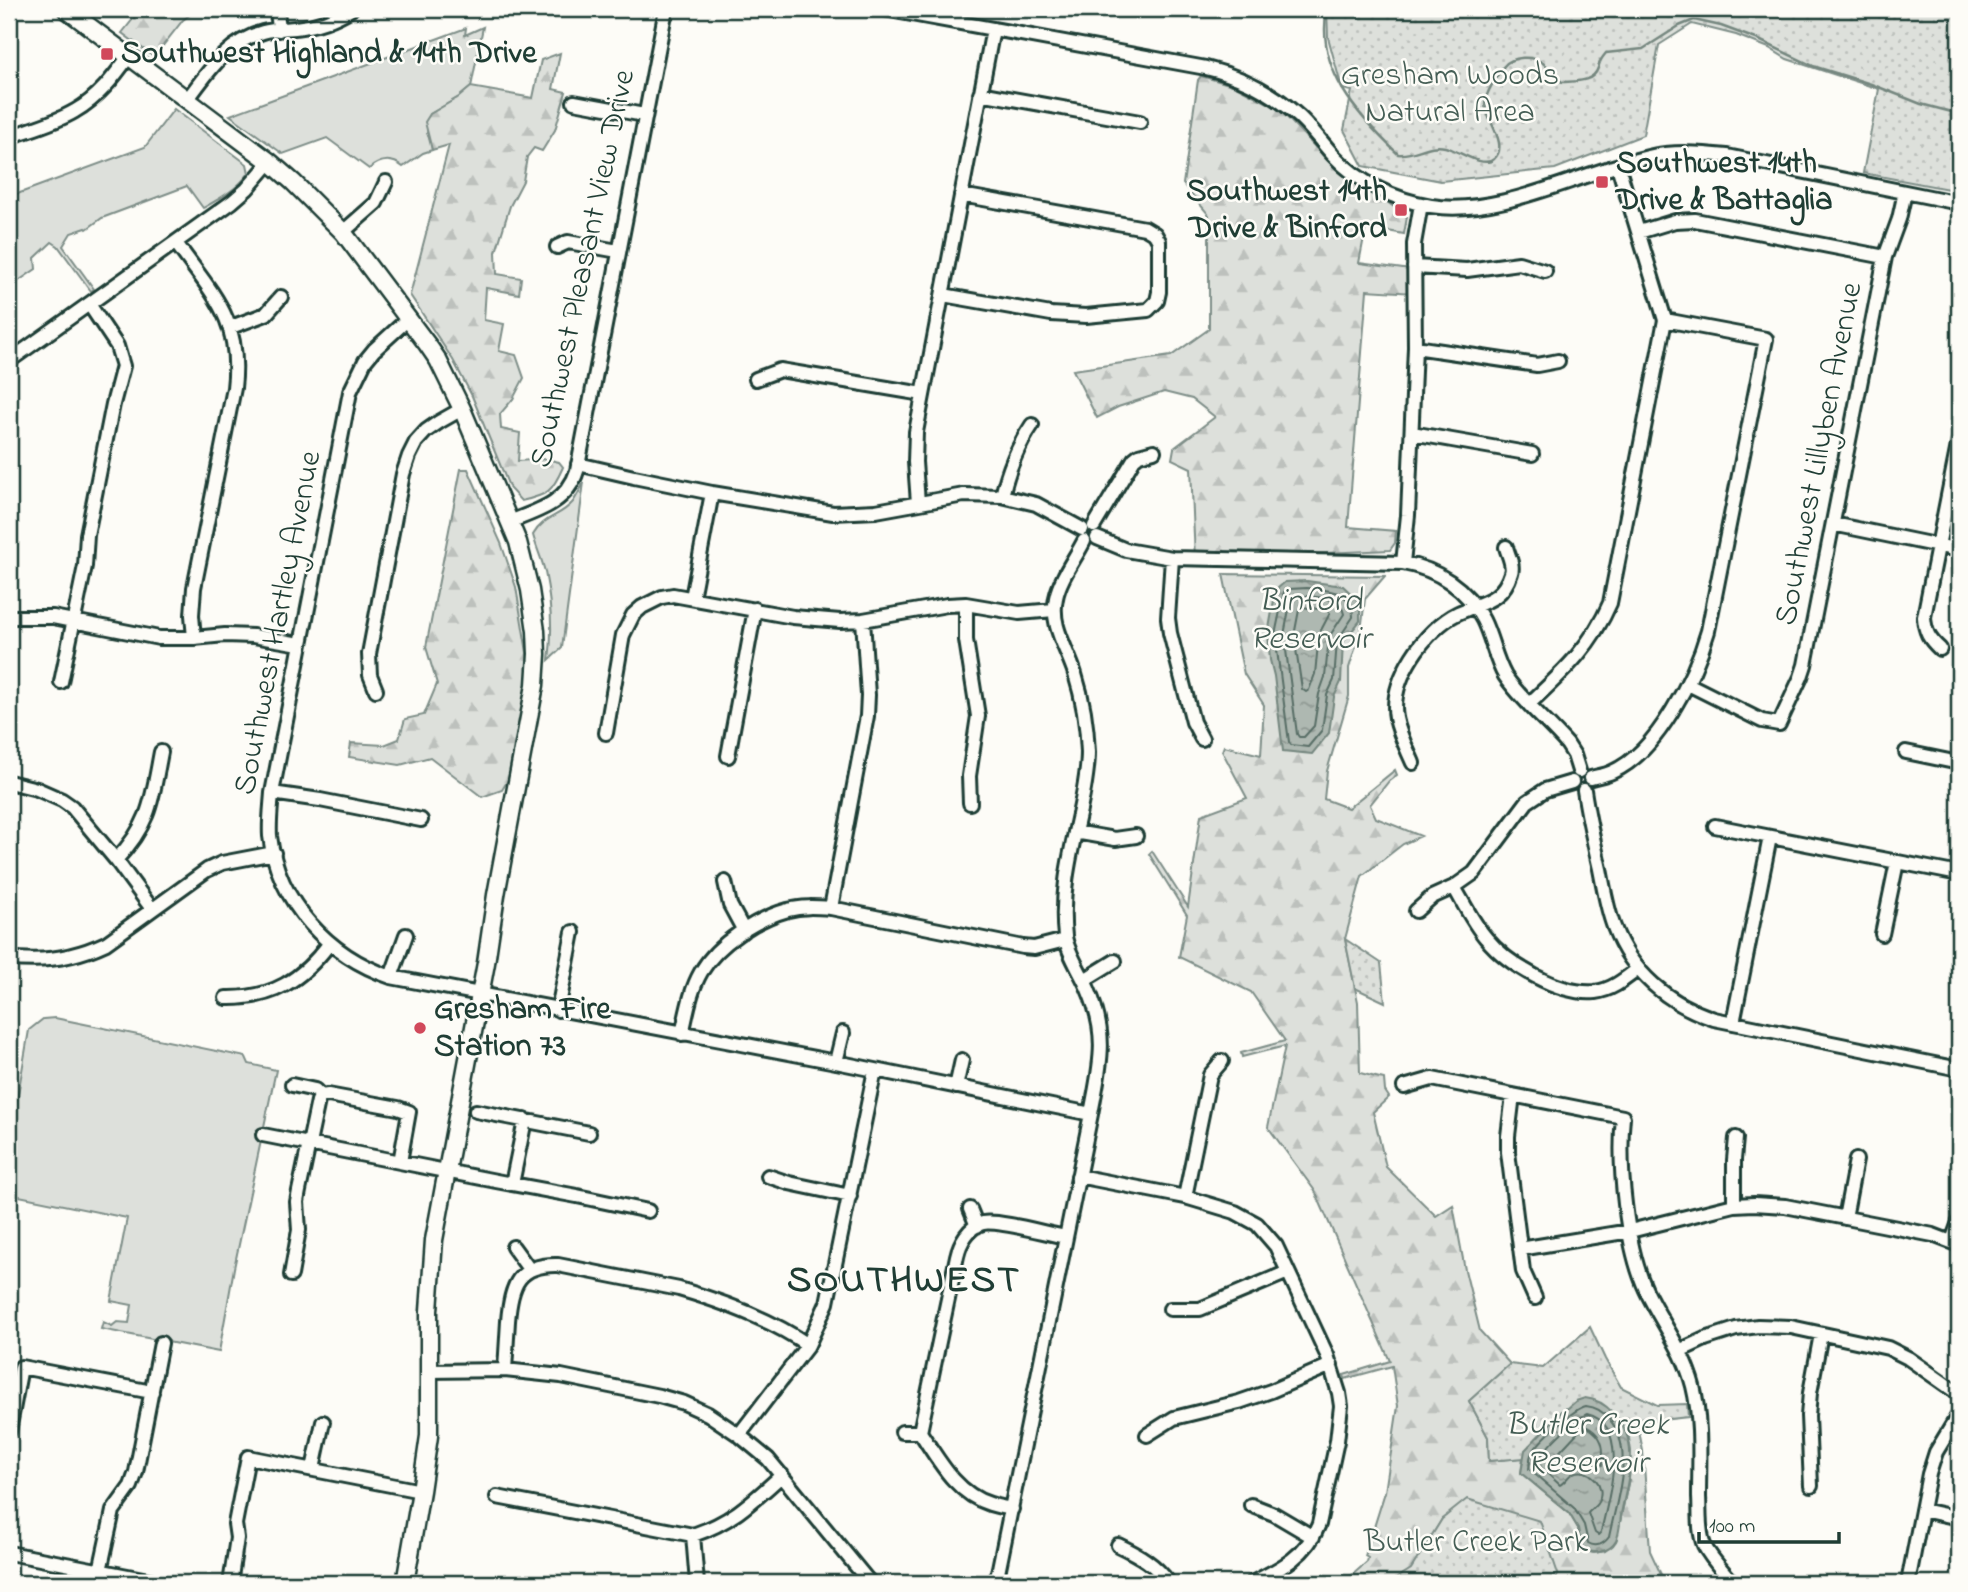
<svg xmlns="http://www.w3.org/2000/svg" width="1968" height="1592" font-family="'Indie Flower',sans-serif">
	<defs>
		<pattern id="forest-firs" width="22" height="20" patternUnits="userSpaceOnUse" patternTransform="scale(1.75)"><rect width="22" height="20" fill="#dde0db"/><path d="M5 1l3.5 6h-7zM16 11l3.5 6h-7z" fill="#bdc1bd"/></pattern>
		<pattern id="park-dots" width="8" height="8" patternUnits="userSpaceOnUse" patternTransform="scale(1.75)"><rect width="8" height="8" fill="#dde0db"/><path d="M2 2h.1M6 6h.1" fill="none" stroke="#bdc1bd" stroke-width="1.8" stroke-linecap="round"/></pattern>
		<pattern id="water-ripples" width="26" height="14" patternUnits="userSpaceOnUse" patternTransform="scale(1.75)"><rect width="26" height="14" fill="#aeb8b1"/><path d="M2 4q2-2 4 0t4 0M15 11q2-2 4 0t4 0" fill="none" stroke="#8d9791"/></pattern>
	</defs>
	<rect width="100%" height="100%" fill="#fdfcf7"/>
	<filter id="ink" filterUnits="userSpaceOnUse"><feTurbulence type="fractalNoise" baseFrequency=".0143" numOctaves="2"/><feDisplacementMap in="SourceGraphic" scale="14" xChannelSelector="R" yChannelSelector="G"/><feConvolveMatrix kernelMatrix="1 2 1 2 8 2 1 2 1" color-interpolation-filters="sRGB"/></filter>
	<g filter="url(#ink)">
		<path fill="#dde0db" stroke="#7e8e88" stroke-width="2" d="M483,27L471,87L459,97L430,114L427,133L431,142L432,150L423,153L403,167C392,158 380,159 369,169L327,138L283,154L230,115L466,28L465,35Z
			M174,109L247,164L249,173C236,190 221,198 203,208L187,186L102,218L87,229L86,228L71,233L63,246L94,289L91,291L58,246L52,242L35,258L36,269L11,286L9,285V197L145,147Z
			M584,482L562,648L549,660C553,631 551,601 545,572C542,559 536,547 533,535C544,516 560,517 573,502C577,496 581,488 584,482Z
			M55,1018L246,1057L249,1064L276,1070L234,1268L219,1352L101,1329L103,1322L112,1326L117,1322L129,1323L132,1305L111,1301L127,1218L9,1194V1147L29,1030L43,1019Z"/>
		<path fill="url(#forest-firs)" stroke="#7e8e88" stroke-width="2" d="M141,9H197L183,20L154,57L122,33Z
			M560,53L553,89L566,92L555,130L542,151L534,148L527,157L523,181L510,206L496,252L497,274L521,278L519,294L486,288L484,320L504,324L499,351L516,355L524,378L513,399L500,414L501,429L520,433L518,461L546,459L559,462L563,467C552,492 548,495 521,501L510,489L472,396L453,360L410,295L449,145L432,150L425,122L430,114L459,97L471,87L533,98L541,60Z
			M1201,76L1236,86L1268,103L1282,112L1316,148L1407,217L1404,234L1366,227L1359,263L1410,270L1414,293L1367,290L1348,527L1396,531L1395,543L1390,550L1195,559L1191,468L1172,459L1174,448L1215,417L1192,399L1164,392L1118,407L1097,418L1073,370L1171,356L1209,329V215L1183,184L1198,80Z
			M461,469H468L501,543L516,587L530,670L517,765L502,790L482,797L430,757L400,765L349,757L351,743L384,745L399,739L405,719L424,715L437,684L426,647Z
			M1223,574L1385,576L1365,599L1361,631L1349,668V696L1327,771L1324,799L1348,808L1395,770L1397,775L1389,781L1370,805L1376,818L1421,836L1403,844L1362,876L1345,939L1358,1002L1360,1073L1384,1079L1385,1091L1389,1097L1373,1112L1386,1167L1436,1216L1453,1205L1465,1270L1480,1331L1510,1364L1469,1401L1488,1437L1489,1461L1523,1458L1522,1473L1569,1513L1578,1528L1582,1550L1594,1553L1605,1551L1616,1541L1629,1478L1631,1452L1627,1432L1638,1426L1643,1451L1650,1551L1665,1583H1555L1442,1519L1411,1570L1389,1583L1364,1578L1363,1583H1343L1367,1562L1368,1558L1365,1556L1385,1492L1398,1406L1392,1366L1345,1379L1344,1375L1390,1361L1315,1191L1268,1127L1285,1046L1242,1057L1241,1053L1285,1041L1251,992L1179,957L1187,915L1149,854L1152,851L1188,907L1201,815L1247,798L1222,751L1224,746L1261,755L1264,705L1244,674Z"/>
		<path fill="url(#park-dots)" stroke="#7e8e88" stroke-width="2" d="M1327,9H1959V191L1863,173L1879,89L1787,59L1769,48L1736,35L1692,24L1659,45L1643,135L1555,169L1441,181L1363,166L1344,130L1352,91L1342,89L1328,37Z
			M1345,939L1381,963L1385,1002L1355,988Z
			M1590,1327L1605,1359L1621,1387L1657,1405L1687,1404L1688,1417L1643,1422L1628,1432L1631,1452L1629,1478L1616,1541L1605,1551L1594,1553L1582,1550L1578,1528L1569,1513L1521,1473L1523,1458L1489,1461L1488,1437L1469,1401L1510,1364L1543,1368Z
			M1467,1499L1540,1521L1558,1574L1555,1583H1363L1364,1578L1389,1583L1411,1569L1442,1519Z"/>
		<path fill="url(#water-ripples)" stroke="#75877f" stroke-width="2" d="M1307,581L1343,586L1357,599L1360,607V621L1343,642L1341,682L1334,697L1329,733L1312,754L1283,751L1274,676L1270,660L1268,634L1274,600L1278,588L1285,582Z
			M1585,1398C1597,1399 1605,1404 1613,1413C1640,1440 1629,1476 1622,1509C1620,1519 1620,1533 1616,1541C1609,1554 1593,1553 1582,1550L1578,1528L1569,1513L1521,1473L1525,1450L1564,1409L1568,1408L1576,1401Z"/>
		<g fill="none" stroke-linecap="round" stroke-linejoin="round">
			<path stroke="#586e66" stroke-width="2" d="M1307,588C1328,590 1353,590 1353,617L1337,641L1334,680L1327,695L1322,730L1308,747L1291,745L1289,742L1275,635L1284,592L1289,589Z
				M1307,596C1321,598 1341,597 1344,614L1329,637L1325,677L1319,694L1314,726L1304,737H1299L1297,734L1284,635L1291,599Z
				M1301,607L1327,610L1330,613L1319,634L1315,674L1309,690L1306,692L1302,689L1294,636L1299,610Z
				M1586,1406C1596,1407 1602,1411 1609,1419C1636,1449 1616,1501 1609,1537C1604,1544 1596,1548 1588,1543L1584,1525L1574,1508L1529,1469C1530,1464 1529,1457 1532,1453C1540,1440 1573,1409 1586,1406Z
				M1587,1414C1633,1425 1607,1502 1601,1532L1598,1535L1595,1533L1588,1513C1591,1509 1597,1506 1599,1500C1606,1485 1589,1466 1573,1473C1568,1476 1565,1482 1560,1485L1538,1465C1540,1450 1573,1420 1587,1414Z
				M1587,1427C1603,1435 1605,1449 1602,1465L1598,1467C1590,1463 1583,1460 1574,1462C1563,1465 1561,1473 1552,1464V1460L1578,1432Z"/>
			<path stroke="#75877f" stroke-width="2.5" d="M1327,9C1315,69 1358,116 1398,154C1415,156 1428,143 1445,147C1458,150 1483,169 1494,159C1510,145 1485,118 1485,104C1485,95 1491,87 1495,79C1498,75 1500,70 1504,66C1512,56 1533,55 1543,63C1550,69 1555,76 1562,82C1575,81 1593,83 1598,68C1600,61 1601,59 1606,53L1643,49L1679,26L1694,20L1721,26L1759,40L1813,66L1871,84L1921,104L1959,114"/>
			<g stroke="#1f3d34" stroke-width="18">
				<path id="minor" d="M277,9L279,30
					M884,9L1206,68C1239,76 1269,90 1295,113C1310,125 1321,142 1334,156C1359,183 1395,200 1431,206C1500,217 1581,172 1648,157C1674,151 1700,153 1727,156L1959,203
					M980,93L1140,122
					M187,100C208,72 227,42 263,32C273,29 284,29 295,28C315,26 334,20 351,9
					M574,102L644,115
					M9,137C31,129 55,123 75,111C98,98 114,77 129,56
					M343,232L376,203L386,182
					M1639,232L1675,221L1695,220L1885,257
					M176,243C213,295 242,320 234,388L194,588L192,615L194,638
					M557,247L568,242L618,251
					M1414,267L1467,270L1519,263L1545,271
					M943,295L1051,314L1086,316L1148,310L1157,301L1159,292V241L1155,234L1145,228L961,195
					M409,318L374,350L365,361L350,392L272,793C271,807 269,822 270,836C278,903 329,956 391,977L836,1062L1091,1114
					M231,327L266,314L281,297
					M1415,347L1537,365L1558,361
					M9,361L232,202L247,189L270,162
					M756,379L780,370L923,394
					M1412,433L1532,454
					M578,464L634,477L712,493L833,513L876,511L964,495L1002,496L1036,504L1082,529
					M1002,496C1008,470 1017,447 1032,425
					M918,503L915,462L916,432L993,29
					M509,522C537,511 567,503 577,471L666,9
					M1833,524L1959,550
					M1094,526L1134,459L1139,455L1154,451
					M1097,538L1126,550L1172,558L1403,563C1437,569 1467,588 1483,620C1492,638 1495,659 1505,676C1522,701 1547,721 1567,744L1574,755L1579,771
					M1172,558L1168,618L1170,633L1193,722L1202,739
					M1403,563L1408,515L1415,347L1414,244L1421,204
					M692,598L712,493
					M966,604V640L978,716L969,776L970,803
					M9,617H53L159,638H194L225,635L253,636L300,644
					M1940,649C1929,639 1925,632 1924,617L1959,440
					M61,682L85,566L87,535L113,404L123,366L117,346L89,304
					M1688,684L1762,721L1779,724L1801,677L1805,665L1885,257L1899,219L1905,192
					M376,690L370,675L369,654L403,474L409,456L416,442L426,431L439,422L462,409
					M1529,704C1563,672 1591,647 1610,603L1665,320L1618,166
					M606,733L623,635L633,615L642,607L662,597L673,595L793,617L840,621L863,620L947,605L966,604L1019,613L1054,610
					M1906,752L1959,763
					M728,756L755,609
					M1413,763C1407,749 1399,734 1396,718C1389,680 1425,629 1458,613C1481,602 1502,602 1511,573C1514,565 1508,555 1506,547
					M1591,778C1598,776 1606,775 1612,772C1657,753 1695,676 1708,631L1766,339L1665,320
					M9,782L37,789L62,800L72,807L116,860L152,909
					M1584,790C1588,817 1594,843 1600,869C1604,889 1607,909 1614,927C1631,972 1668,1004 1714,1019L1959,1069
					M272,793L320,800L421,820
					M1715,826L1959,874
					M1075,832L1115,839L1136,836
					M116,860C151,823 152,799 161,752
					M725,882L730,905L744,931
					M1454,887C1464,904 1473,923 1486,938C1508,965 1559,995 1595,992C1612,990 1625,979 1638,969
					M831,908L867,716L868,695L863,620
					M1416,911L1432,897L1454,887L1474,873L1527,802L1545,790L1572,782
					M1882,934L1897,862
					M9,958C43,963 74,958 106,943L207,870L222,863L274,853
					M391,977L406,935
					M1084,980L1115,961
					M226,998C272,999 302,980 329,944
					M558,1010L573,932
					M1733,1023L1770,837
					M682,1034C687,1013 690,991 701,972C718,943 756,919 788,910C802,906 816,907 831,908L1023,947L1034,948L1065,940
					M836,1062L843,1033
					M292,1085L315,1090L321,1096L328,1095L398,1108L409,1112L400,1162
					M956,1087L962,1060
					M1404,1087L1432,1079L1623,1117C1618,1164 1626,1247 1646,1290C1661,1322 1684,1351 1693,1386C1702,1422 1699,1461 1699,1497C1700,1512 1698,1531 1704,1545C1711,1559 1723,1571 1733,1583
					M1513,1095L1508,1136V1152L1523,1271L1535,1298
					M476,1111L589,1133
					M263,1135L496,1181L577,1196L648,1211
					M768,1176L789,1183L850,1196
					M1078,1176L1185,1197L1235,1212L1257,1224L1276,1246L1327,1355L1339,1393L1341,1406L1337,1441L1319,1524C1307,1556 1280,1569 1252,1583
					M512,1184L525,1120
					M1185,1197L1210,1075L1222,1061
					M1734,1205V1160L1736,1138
					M970,1209L977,1226
					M1845,1218L1856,1160
					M1952,1241L1959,1222
					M513,1247L529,1269
					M1520,1249L1630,1231L1734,1205L1754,1204L1785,1206L1933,1235L1959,1245
					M291,1275L299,1230L297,1202L299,1191L318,1101L321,1096
					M1170,1309H1200L1288,1272
					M1679,1351L1705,1339L1736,1329L1758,1326L1791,1327L1888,1348L1908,1358L1959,1394
					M505,1370C506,1353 507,1337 508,1321C511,1285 518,1264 558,1265L679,1289C724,1302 770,1319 808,1345
					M429,1371L505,1370L561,1376L659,1396L684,1403L708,1414L739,1435L768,1459L870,1583
					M9,1431L21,1367L152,1392
					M902,1432H920
					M739,1435L808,1345L827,1303L875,1070
					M1147,1435L1174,1418L1239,1402L1271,1391L1331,1365
					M313,1469L323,1422
					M1811,1486L1808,1416L1810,1393L1821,1334
					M497,1497L693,1535C732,1522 752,1502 782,1475
					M1251,1505L1274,1514L1313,1537
					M1012,1509C1005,1508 997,1506 990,1504C956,1494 938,1459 920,1432L957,1256C960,1243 968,1227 983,1223C999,1220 1048,1234 1066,1237
					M1922,1510L1959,1518
					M693,1535L697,1583
					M1118,1545C1139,1555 1155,1564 1169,1583
					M9,1553L164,1583
					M100,1571L113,1511L131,1486L136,1472L161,1343
					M231,1577L237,1538L235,1524L248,1457L421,1491
					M996,1583L1091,1114C1100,1065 1109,1037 1088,989C1082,974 1067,952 1065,936C1060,893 1071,851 1080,810C1084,790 1088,772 1088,752C1087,726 1083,699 1075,674C1067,648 1050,626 1056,598C1060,578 1075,559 1084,541
					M1908,1583L1929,1474L1936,1452L1959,1414"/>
			</g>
			<g stroke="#1f3d34" stroke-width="21">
				<path id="major" d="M66,9L270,162L293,182L343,232L427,344L438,360L462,409L518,542L530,590L536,631L537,654L535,685L496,895L486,963L434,1240L429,1311V1436L421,1491L405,1583"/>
			</g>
			<use href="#minor" stroke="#fdfcf7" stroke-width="12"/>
			<use href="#major" stroke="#fdfcf7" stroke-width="16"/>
		</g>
	</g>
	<g fill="#d1495b" stroke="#fdfcf7" stroke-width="2.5">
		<rect x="100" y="47" width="14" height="14" rx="3.5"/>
		<rect x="1595" y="175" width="14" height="14" rx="3.5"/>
		<rect x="1394" y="203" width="14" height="14" rx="3.5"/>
		<circle cx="420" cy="1028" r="7"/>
	</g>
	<g text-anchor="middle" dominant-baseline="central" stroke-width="5" stroke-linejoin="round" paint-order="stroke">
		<g font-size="32" font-weight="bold" fill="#1f3d34" stroke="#fdfcf7" text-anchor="start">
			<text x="121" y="54">Southwest Highland &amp; 14th Drive</text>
			<text x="1616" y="164">Southwest 14th<tspan x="1616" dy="37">Drive &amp; Battaglia</tspan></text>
			<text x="1387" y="192" text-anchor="end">Southwest 14th<tspan x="1387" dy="37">Drive &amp; Binford</tspan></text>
			<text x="434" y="1010">Gresham Fire<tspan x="434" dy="37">Station 73</tspan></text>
		</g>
		<g font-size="32" fill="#455e55" stroke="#fdfcf7">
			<text x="1450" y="76">Gresham Woods<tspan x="1450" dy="37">Natural Area</tspan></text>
			<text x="1476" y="1543">Butler Creek Park</text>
		</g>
		<g font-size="32" fill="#1f3d34" stroke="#fdfcf7">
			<text transform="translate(584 269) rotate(-78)">Southwest Pleasant View Drive</text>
			<text transform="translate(1820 454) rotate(-79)">Southwest Lillyben Avenue</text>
			<text transform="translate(279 623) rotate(-79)">Southwest Hartley Avenue</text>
		</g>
		<g font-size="33" font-style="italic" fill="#435c53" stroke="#fdfcf7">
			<text x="1310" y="602">Binford<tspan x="1310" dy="38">Reservoir</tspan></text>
			<text x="1587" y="1426">Butler Creek<tspan x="1587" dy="38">Reservoir</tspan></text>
		</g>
		<g font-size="38" font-weight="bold" letter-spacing="2" fill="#1f3d34" stroke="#fdfcf7">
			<text x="904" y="1282">SOUTHWEST</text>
		</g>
	</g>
	<rect width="1968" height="1592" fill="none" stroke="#fdfcf7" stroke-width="35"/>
	<rect x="18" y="18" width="1933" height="1557" fill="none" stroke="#1f3d34" stroke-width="2.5" filter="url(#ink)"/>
	<path d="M1699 1532v10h140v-10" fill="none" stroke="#1f3d34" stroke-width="3.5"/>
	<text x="1709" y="1532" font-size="21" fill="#1f3d34" stroke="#fdfcf7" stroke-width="5" paint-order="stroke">100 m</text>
</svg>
